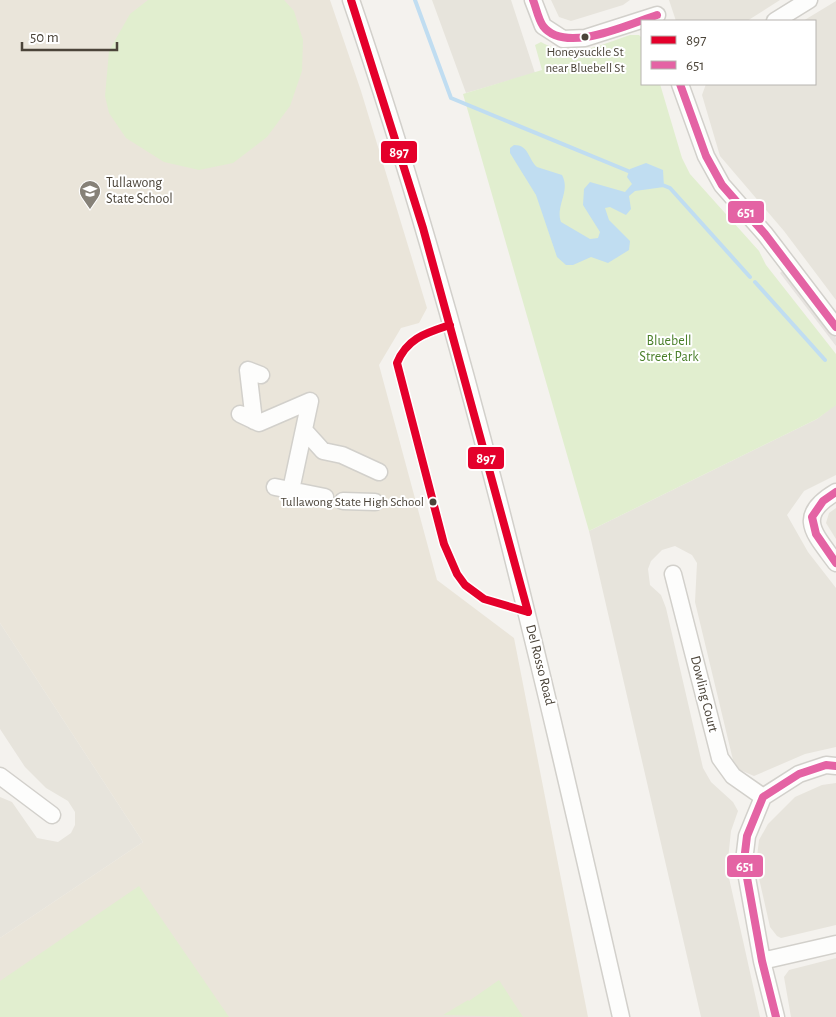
<svg xmlns="http://www.w3.org/2000/svg" width="836" height="1017" font-family="'Alegreya Sans',sans-serif">
	<rect width="100%" height="100%" fill="#f4f2ee"/>
	<path fill="#e7e4dc" d="M432,0H511L535,73L466,93Z
		M551,0H630L623,5L571,21L559,17Z
		M669,0H780L747,21H676Z
		M836,1V300L784,231L720,156L702,95L706,84H815V21H803Z
		M836,404V475L804,491L787,515L808,552L836,588V747L805,754L754,776L740,770L733,760L695,602L697,563L692,555L675,546L662,550L651,561L648,569L650,585L661,595L666,608L703,768L711,782L733,802L738,811L731,831L727,869L760,1017H701L589,531L817,419Z
		M836,508V539L826,523L829,513Z
		M0,623L143,842L0,938V797L12,802L37,838L58,842L71,833L75,825V812L68,801L46,788L25,767L0,729Z
		M836,783V925L781,938L777,936L770,927L756,865L759,840L768,824L795,797L822,785Z
		M836,958V1017H791L784,977L789,970Z"/>
	<path fill="#eae5da" d="M0,0H330L361,91L427,308L419,323L401,328L379,365L437,580L514,638L588,1017H0V938L143,842L0,623Z"/>
	<path fill="#e1eecf" d="M148,0H284L294,11L303,40L302,71L290,106L267,137L233,163L199,170L164,162L126,138L109,113L105,96L109,51L130,14Z
		M630,35H639L642,38V84H660L682,158L690,174L759,251L766,265L836,354V405L817,419L589,531L463,94L542,70L535,45L541,42C574,60 597,46 630,35Z
		M139,886L229,1017H0V981Z
		M499,980L523,1017L443,1015L468,1000L469,1001Z"/>
	<path fill="#e6e3df" d="M784,270L836,338V346L780,273Z"/>
	<path fill="#c0ddf1" d="M514,145C529,145 528,159 537,167L562,175C571,191 555,206 561,222L590,239L598,238L600,232L583,205L584,189L590,182L625,192L632,184L627,177L630,169L646,163L663,170L664,187L635,191L629,196L631,209L626,215L610,207L605,208L609,220L630,241L629,250L608,263L591,257L573,265H566L557,257L536,195L510,153V148Z"/>
	<g fill="none" stroke-linecap="round" stroke-linejoin="round">
		<path stroke="#c0ddf1" stroke-width="4" d="M415,0L451,98L633,173
			M660,184L670,188L750,277
			M755,282L825,360"/>
		<g stroke="#d2d0cb" stroke-width="19">
			<path id="minor" d="M351,0C465,332 543,675 621,1017
				M533,0L543,26L563,39L585,38L657,15
				M775,21L809,0
				M680,84L706,156L722,185L765,234L836,327
				M240,414L259,423L310,401L291,490
				M254,421L248,370L261,375
				M304,430L323,451L342,455L379,472
				M275,487L325,497
				M836,492C795,516 814,533 836,563
				M343,501L375,502
				M673,574L720,758L733,776L763,797
				M0,776L52,815
				M762,961L836,944
				M776,1017L762,961L744,861L747,836L763,797L799,774L826,765L836,766"/>
		</g>
		<use href="#minor" stroke="#fdfdfc" stroke-width="16"/>
		<g stroke="#fff" stroke-width="11">
			<path id="bus-1" d="M351,0L423,228L528,612
				M450,325C426,333 407,338 397,363L444,544L457,574L465,585L484,599L528,612"/>
		</g>
		<g stroke="#fff" stroke-width="11">
			<path id="bus-2" d="M533,0C536,7 538,19 543,26C565,55 629,24 657,15
				M680,84L706,156L722,185L765,234L836,327
				M836,492L823,501L812,517L816,534L836,563
				M776,1017L762,961L744,861L747,836L763,797L799,774L826,765L836,766"/>
		</g>
		<use href="#bus-1" stroke="#e4002b" stroke-width="8"/>
		<use href="#bus-2" stroke="#e463a4" stroke-width="8"/>
	</g>
	<defs>
		<g id="school-pin" transform="scale(1.125)"><path d="M0 17L-7.5 6A9.5 9.5 0 1 1 7.5 6Z" fill="#868178" stroke="#fff"/><path d="M0-5L7-2L0 1L-7-2ZM-4 1L0 2.5L4 1V4Q0 6-4 4Z" fill="#fff"/></g>
	</defs>
	<g fill-rule="evenodd">
		<use href="#school-pin" x="90" y="191"/>
	</g>
	<g fill="#4b4439" stroke="#fff" stroke-width="2">
		<circle cx="585" cy="37" r="4.5"/>
		<circle cx="433" cy="502" r="4.5"/>
	</g>
	<g text-anchor="middle" dominant-baseline="central" stroke-width="4" stroke-linejoin="round" paint-order="stroke">
		<g font-size="13" fill="#4b4439" stroke="#fff">
			<text x="585" y="52">Honeysuckle St<tspan x="585" dy="16">near Bluebell St</tspan></text>
			<text x="424" y="502" text-anchor="end">Tullawong State High School</text>
		</g>
		<g font-size="14" fill="#4b4439" stroke="#fff" text-anchor="start">
			<text x="106" y="183">Tullawong<tspan x="106" dy="16">State School</tspan></text>
		</g>
		<g font-size="14" fill="#4a7f2a" stroke="#fff">
			<text x="669" y="341">Bluebell<tspan x="669" dy="16">Street Park</tspan></text>
		</g>
		<g font-size="14" fill="#4b4439" stroke="#fff">
			<text transform="translate(540 665) rotate(76)">Del Rosso Road</text>
			<text transform="translate(704 694) rotate(76)">Dowling Court</text>
		</g>
	</g>
	<g stroke="#fff" stroke-width="2">
		<rect x="380" y="140" width="38" height="24" rx="5" fill="#e4002b"/>
		<rect x="727" y="200" width="38" height="24" rx="5" fill="#e463a4"/>
		<rect x="467" y="446" width="38" height="24" rx="5" fill="#e4002b"/>
		<rect x="726" y="854" width="38" height="24" rx="5" fill="#e463a4"/>
	</g>
	<g font-size="14" text-anchor="middle" font-weight="bold" fill="#fff">
		<text x="399" y="157">897</text>
		<text x="746" y="217">651</text>
		<text x="486" y="463">897</text>
		<text x="745" y="871">651</text>
	</g>
	<rect x="641" y="20" width="175" height="65" fill="#ffffff" stroke="#b7b4b0"/>
	<rect x="651" y="36" width="25" height="8" fill="#e4002b" stroke="#b7b4b0"/>
	<text x="686" y="45" font-size="15" fill="#4b4439">897</text>
	<rect x="651" y="61" width="25" height="8" fill="#e463a4" stroke="#b7b4b0"/>
	<text x="686" y="70" font-size="15" fill="#4b4439">651</text>
	<path d="M22 42v8h95v-8" fill="none" stroke="#4b4439" stroke-width="2.5"/>
	<text x="30" y="42" font-size="15" fill="#4b4439" stroke="#ffffff" stroke-width="4" paint-order="stroke">50 m</text>
</svg>
